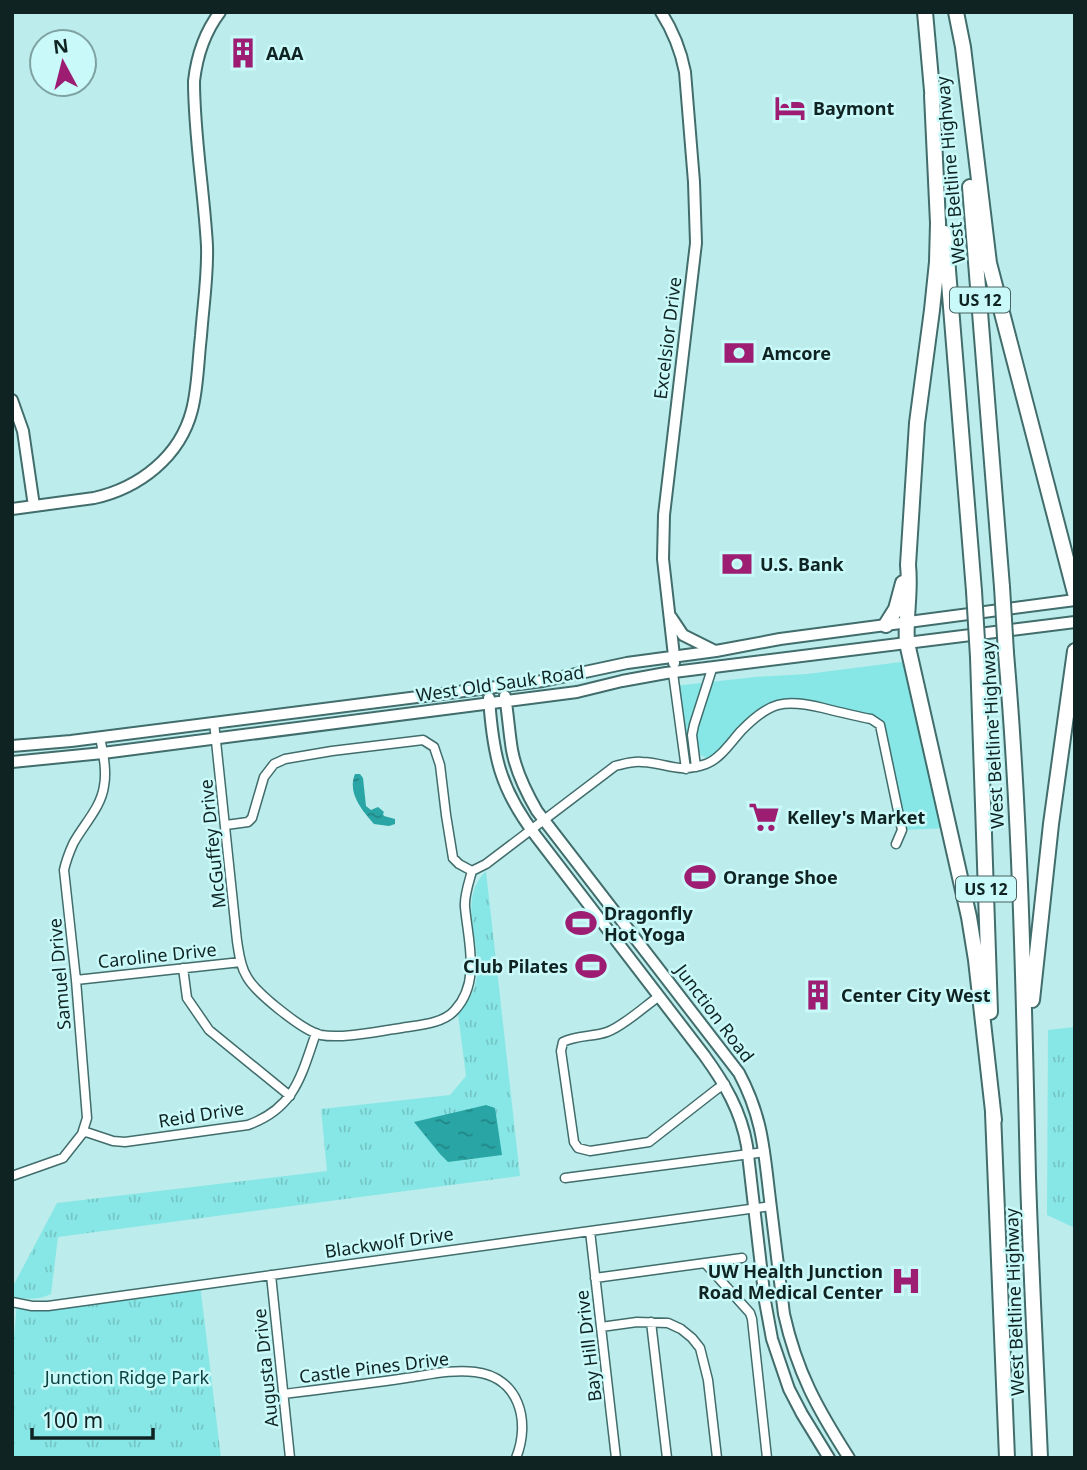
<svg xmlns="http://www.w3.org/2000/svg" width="1087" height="1470" font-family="'Noto Sans',sans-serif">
	<defs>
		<pattern id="park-tufts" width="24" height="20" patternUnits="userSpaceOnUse" patternTransform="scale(1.75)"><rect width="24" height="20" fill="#87e7e6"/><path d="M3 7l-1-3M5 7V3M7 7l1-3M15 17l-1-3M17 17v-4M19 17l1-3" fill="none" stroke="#74c6c5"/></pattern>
		<pattern id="water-ripples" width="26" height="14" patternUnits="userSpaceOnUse" patternTransform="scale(1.75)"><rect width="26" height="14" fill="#29a5a5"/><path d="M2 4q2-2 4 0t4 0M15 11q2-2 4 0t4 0" fill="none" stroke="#228686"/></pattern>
	</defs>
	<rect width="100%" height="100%" fill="#bceceb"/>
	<path fill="#87e7e6" d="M901,662L908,663L950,828L902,830L880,726L799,702L764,711L712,761L695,752L684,753L674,686L755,677L807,674Z"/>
	<path fill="url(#park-tufts)" d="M486,871L520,1176L58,1237L51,1294C38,1300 27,1300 12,1296V1288L57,1203L327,1171L321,1109L450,1095L466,1076L458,1014C466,1004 474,994 476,981C484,944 455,902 486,871Z
		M1075,1027V1228L1047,1215L1048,1030Z
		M200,1284L221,1458H12V1361L17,1303L32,1306Z"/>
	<path fill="url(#water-ripples)" d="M355,774H360L363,778L366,806L371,810L378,807L384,812L383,814L384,816L395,819V824L389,826L374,824C362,810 347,793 355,774Z
		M486,1105L495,1108L502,1155L448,1162L440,1154L414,1122Z"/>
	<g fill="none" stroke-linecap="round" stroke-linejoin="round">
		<g stroke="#416d6c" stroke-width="11">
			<path id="street" d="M673,673L686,769
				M214,722L237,941C239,953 240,966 247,977C256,993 303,1031 321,1035C342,1039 379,1031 401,1028C418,1025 443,1024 455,1010C481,982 468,941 465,907C464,896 469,882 472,871
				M696,767L692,735L694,725L712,669
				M226,825L248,822L252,818L264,777L274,764L285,759L332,751L423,740L434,747L440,765L446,815L453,858L459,864L472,871L486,864L615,766C624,764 632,761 642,762C668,763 677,774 706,764C720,759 731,742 741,731C770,701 784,699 823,708C839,712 855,716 871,719L880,725L902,830L896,844
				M183,968L187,998L209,1030L290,1096
				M76,980L241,962
				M658,997C644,1007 622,1027 607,1032C593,1037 577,1035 563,1042L561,1051L574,1142L578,1148L590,1151L649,1142L717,1089L725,1084
				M83,1131L113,1141L125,1142L248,1125C295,1108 301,1076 316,1033
				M12,1176L63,1158L82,1134L87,1118L76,980L64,870C66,861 69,853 73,844C83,825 101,808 104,786C107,770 103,753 100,737
				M565,1178L765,1152
				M590,1231L616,1458
				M705,1263L742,1258
				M271,1275L290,1458
				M595,1278L705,1263L750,1313L752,1319L767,1458
				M12,1302L32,1306H48L771,1206
				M651,1322L667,1458
				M601,1327L637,1322L668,1323L681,1329L692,1338L700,1348L708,1380L717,1458
				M284,1394C324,1389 365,1384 406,1378C428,1375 452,1369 475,1372C519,1377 531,1421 516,1458"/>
		</g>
		<g stroke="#416d6c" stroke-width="14">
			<path id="secondary" d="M661,12C673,31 681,51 685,72L694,182L696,243L664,515L663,559L674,656V663
				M12,400L23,431L34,506
				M12,509L94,498C139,488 180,457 192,410C198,387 198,361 201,336C203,307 208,276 207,246C204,191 194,136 194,81C197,55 204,33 220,12
				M671,617L683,635L715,651
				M505,696C508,714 509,732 512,750C516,772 526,792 537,811L739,1073C763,1118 764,1151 770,1200C775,1238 779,1276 784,1314C797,1372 817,1408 849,1458
				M489,698C493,756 500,789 536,836L704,1055C725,1084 741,1111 747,1146L765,1301L772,1339L789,1389L802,1414L829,1458
				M12,746L71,741L543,681L627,663L716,651L780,639L1075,600
				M12,762L103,753L577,692L622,681L666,673L1075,622"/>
		</g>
		<g stroke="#416d6c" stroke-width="18">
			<path id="highway" d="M925,12L933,102
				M956,12L963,47L989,263L1075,593
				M932,95L938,223L937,262L932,310L917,423L908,565C911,592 905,616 907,643L969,917L976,960L994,1120
				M970,187L1002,587
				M945,233L974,591
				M886,625L896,609L903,583
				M1006,653C1021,827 1024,1002 1028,1177C1031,1271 1036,1364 1040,1458
				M978,657L990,1012
				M1032,1000L1051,824L1075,651
				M993,1113L1007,1458"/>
		</g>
		<use href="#street" stroke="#fff" stroke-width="8"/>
		<use href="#secondary" stroke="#fff" stroke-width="10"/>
		<use href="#highway" stroke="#fff" stroke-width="14"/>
		<g stroke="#416d6c" stroke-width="18" stroke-linecap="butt">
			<path id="highway-bridge" d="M1002,587L1006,653
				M974,591L978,657"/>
		</g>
		<use href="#highway-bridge" stroke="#fff" stroke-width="14"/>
	</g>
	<defs>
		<g id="building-bare" transform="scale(2.415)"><path d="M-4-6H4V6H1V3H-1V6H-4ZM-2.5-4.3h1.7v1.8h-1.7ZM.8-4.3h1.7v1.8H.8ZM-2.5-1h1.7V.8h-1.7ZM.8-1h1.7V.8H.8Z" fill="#9c1d72" stroke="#c9f9f8" stroke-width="2.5" paint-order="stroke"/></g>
		<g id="hotel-bare" transform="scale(2.415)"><path d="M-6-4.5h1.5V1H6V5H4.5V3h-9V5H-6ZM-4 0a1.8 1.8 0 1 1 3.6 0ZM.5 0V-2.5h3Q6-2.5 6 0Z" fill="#9c1d72" stroke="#c9f9f8" stroke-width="2.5" paint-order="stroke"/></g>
		<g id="bank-bare" transform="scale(2.415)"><path d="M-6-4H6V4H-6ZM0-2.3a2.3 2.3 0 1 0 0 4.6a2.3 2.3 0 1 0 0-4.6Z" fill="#9c1d72" stroke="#c9f9f8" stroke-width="2.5" paint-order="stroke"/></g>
		<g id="supermarket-bare" transform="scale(2.415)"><path d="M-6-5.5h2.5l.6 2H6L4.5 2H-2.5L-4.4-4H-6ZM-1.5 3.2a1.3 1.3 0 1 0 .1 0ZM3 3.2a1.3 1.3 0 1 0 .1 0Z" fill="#9c1d72" stroke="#c9f9f8" stroke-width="2.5" paint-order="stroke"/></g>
		<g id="stadium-bare" transform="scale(2.415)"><path d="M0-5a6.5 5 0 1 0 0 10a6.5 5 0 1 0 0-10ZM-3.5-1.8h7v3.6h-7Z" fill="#9c1d72" stroke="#c9f9f8" stroke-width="2.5" paint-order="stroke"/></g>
		<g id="hospital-bare" transform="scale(2.415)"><path d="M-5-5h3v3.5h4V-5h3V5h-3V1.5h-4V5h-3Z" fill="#9c1d72" stroke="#c9f9f8" stroke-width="2.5" paint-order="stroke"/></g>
	</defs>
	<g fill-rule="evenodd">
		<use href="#building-bare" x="243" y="53"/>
		<use href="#hotel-bare" x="790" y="108"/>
		<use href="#bank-bare" x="739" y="353"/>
		<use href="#bank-bare" x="737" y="564"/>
		<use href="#supermarket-bare" x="764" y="817"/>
		<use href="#stadium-bare" x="700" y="877"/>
		<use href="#stadium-bare" x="581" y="923"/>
		<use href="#stadium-bare" x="591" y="966"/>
		<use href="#building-bare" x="818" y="995"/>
		<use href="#hospital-bare" x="906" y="1281"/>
	</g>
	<g text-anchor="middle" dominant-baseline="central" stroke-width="5" stroke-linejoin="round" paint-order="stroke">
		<g fill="#c9f9f8" stroke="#486363" stroke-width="2">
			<rect x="950" y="287.5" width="60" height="25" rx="5"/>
			<rect x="956" y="876.5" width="60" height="25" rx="5"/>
		</g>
		<g font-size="16" font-weight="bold" fill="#102323">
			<text x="980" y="300">US 12</text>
			<text x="986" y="889">US 12</text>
		</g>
		<g font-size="18" font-weight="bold" fill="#102323" stroke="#c9f9f8" text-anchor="start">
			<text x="266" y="53">AAA</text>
			<text x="813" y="108">Baymont</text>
			<text x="762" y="353">Amcore</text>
			<text x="760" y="564">U.S. Bank</text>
			<text x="787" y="817">Kelley's Market</text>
			<text x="723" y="877">Orange Shoe</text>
			<text x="604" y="913">Dragonfly<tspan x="604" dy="21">Hot Yoga</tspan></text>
			<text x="568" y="966" text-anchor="end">Club Pilates</text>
			<text x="841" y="995">Center City West</text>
			<text x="883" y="1271" text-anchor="end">UW Health Junction<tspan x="883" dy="21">Road Medical Center</tspan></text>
		</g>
		<g font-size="18" fill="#102323" stroke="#c9f9f8">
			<text transform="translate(950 170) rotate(-95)">West Beltline Highway</text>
			<text transform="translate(667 338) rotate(-83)">Excelsior Drive</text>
			<text transform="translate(500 683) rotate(-8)">West Old Sauk Road</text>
			<text transform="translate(992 735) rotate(-93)">West Beltline Highway</text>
			<text transform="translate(212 844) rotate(-96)">McGuffey Drive</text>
			<text transform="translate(157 955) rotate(-6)">Caroline Drive</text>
			<text transform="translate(59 974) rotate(-95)">Samuel Drive</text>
			<text transform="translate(715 1013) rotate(53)">Junction Road</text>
			<text transform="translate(201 1114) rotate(-9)">Reid Drive</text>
			<text transform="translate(389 1242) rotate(-8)">Blackwolf Drive</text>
			<text transform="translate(1014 1302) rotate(-92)">West Beltline Highway</text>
			<text transform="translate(588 1346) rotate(-97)">Bay Hill Drive</text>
			<text transform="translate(374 1367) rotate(-7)">Castle Pines Drive</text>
			<text transform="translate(265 1368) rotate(-96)">Augusta Drive</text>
		</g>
		<g font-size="18" fill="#083f3f" stroke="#c9f9f8">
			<text x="127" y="1377">Junction Ridge Park</text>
		</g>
	</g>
	<rect width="1087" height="1470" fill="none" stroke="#102323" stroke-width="28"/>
	<g transform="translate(63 63) rotate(353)"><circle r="33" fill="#c9f9f8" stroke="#7fa3a3" stroke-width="2"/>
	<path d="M0-5L12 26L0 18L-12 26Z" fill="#9c1d72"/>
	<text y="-10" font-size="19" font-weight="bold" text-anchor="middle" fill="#102323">N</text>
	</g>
	<path d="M32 1428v10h121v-10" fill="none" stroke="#102323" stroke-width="3.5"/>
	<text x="42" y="1428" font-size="21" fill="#102323" stroke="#c9f9f8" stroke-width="5" paint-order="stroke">100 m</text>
</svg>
